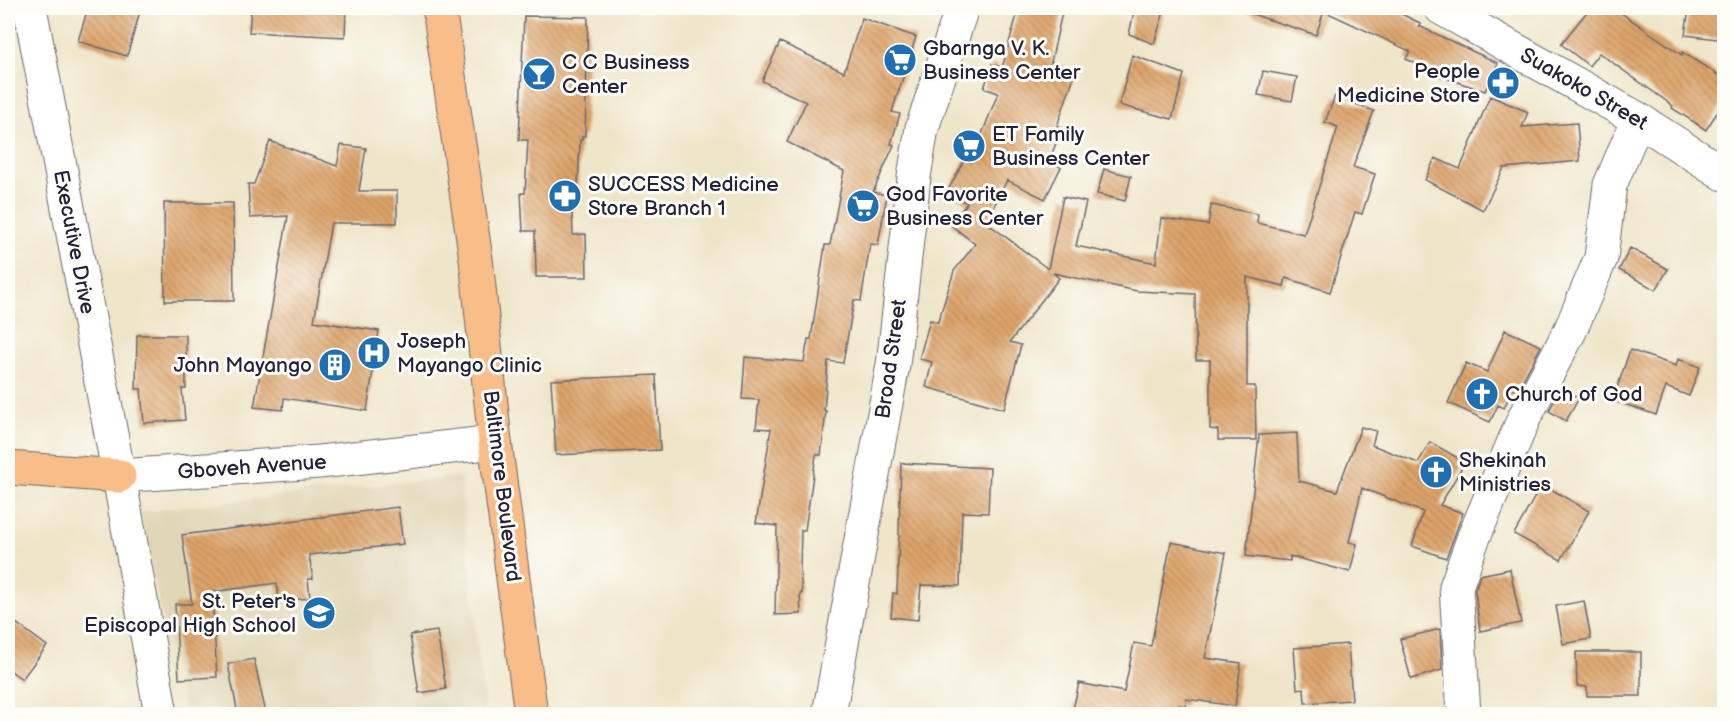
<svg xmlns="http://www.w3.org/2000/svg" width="1732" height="722" font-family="'Balsamiq Sans',sans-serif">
	<defs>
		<pattern id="building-back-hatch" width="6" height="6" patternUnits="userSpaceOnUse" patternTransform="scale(1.5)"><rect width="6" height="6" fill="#dea46b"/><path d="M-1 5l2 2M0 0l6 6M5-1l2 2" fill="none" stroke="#b48559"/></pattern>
	</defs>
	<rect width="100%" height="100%" fill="#fdfcf7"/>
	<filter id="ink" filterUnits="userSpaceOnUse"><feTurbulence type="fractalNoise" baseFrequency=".0167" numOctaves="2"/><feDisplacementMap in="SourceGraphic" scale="12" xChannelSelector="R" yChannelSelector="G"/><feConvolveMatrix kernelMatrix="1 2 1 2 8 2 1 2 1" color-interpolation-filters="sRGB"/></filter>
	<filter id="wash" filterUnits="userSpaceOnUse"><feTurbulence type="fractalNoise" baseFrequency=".008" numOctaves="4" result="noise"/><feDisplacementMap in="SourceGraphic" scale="24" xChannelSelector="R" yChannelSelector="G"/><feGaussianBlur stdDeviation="1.35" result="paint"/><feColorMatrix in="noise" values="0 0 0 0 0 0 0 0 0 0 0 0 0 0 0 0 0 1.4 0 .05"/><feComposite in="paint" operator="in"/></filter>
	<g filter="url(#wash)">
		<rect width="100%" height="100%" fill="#efe6ca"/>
		<path fill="#e1d7b7" d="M460,476L485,714H185L139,512Z"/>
		<g id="blocks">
			<path fill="url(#building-back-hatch)" d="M88,8H141L127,56L78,41Z
				M251,8H346L345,37L249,32Z
				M1019,8H1063L1051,62L1076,71L1057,126L1062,128L1049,161L1061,167L1045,199L1007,180L986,222L1048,269L1063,197L1086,202L1076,246L1156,263L1161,218L1208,225L1211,205L1258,214L1257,223L1304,234L1338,127L1325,122L1335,96L1374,111L1353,167L1375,174L1362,214L1355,212L1330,292L1286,278L1284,286L1247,277V386H1255L1256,440H1218V430L1210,429V360H1196L1195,294L1137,291L1053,273L1059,278L1010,342L1021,345L1004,409L926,387L932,362L919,359L930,320L938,322L954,271L975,244L951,225L967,203L947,192L965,159L971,162L998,93L984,88L992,64L1002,68Z
				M1135,8H1165L1154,44L1129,34Z
				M1247,8H1389L1420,23L1419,26L1498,63L1485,91L1433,74L1434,71L1406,59L1410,51L1324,11L1316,35L1246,12Z
				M1590,8H1614L1682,55V52L1725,79V100L1706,130L1672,108L1673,106L1599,53L1589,66L1561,44Z
				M1689,8H1725V40L1685,35Z
				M524,16L588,17L585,136H582V140H580L578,186H571L573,235L586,234L587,277H536L535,231H523L521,193H525L528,140H519Z
				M862,18L916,37L892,112L900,114L891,144L894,145L873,192L887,195L878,245L870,244L861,301L854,300L843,363L828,361L824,411H826L821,455H816L805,530H801L800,570L802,593L800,594L801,614L775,615L777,526L756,523L771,429L756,428L759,400L742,399L745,357L804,362L808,339H811L825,245H830L844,171L787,142L806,102L762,81L780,42L844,72Z
				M1132,55L1184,74L1172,119L1119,105Z
				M1263,71L1297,77L1292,101L1258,95Z
				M1490,96L1528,112L1522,127L1577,123L1580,161L1504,168L1483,210L1425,180L1435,158L1460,169Z
				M270,141L337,166L341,145L366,148L359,191H397V223H331L314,321L379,331L367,411L284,398L283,410L254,407L288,216L250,218L248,184H254Z
				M1104,169L1131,176L1125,201L1097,194Z
				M164,203H233L234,301H165Z
				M1630,248L1668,269L1656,290L1619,270Z
				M1505,330L1541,346L1517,391L1513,389L1504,408L1498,405L1490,422L1448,403L1466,363L1487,372Z
				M137,335H186V389H182L185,420L144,423L141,389H136Z
				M1630,350L1676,366L1678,359L1700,367L1689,396L1666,387L1656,415L1613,400Z
				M656,375L660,450L556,455L551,380Z
				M1561,388L1579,398L1566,421L1549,411Z
				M1361,427L1376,431L1372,445L1418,463L1430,442L1465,462L1440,505L1463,513L1446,558L1412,546L1423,512L1362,488L1349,542L1357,544L1350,572L1290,556V561L1246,556L1259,435L1297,433L1299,481L1337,491Z
				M901,463L990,468L988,513L962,512L960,586L921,585L918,620L891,617L893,593L897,594Z
				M1542,484L1589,511L1561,560L1514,534Z
				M398,507L403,544L309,555L313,579H308L310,598L279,601L277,583L212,592L217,677L179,679L175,604H192L182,535Z
				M1171,542L1226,553L1205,658L1241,663L1235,706L1186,699L1185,706L1179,705L1178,714H1072L1079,683L1124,692L1134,643L1151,646Z
				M1510,569L1521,623L1480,631L1475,590L1480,575Z
				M1584,601L1591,639L1563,644L1556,606Z
				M8,617L47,646L22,679L8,669Z
				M1440,629L1442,670L1411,679L1400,639Z
				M437,631L446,689L419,693L410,635Z
				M1348,644L1352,700L1305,703L1304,688L1297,689L1294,648Z
				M1576,652H1641V696H1587V687L1577,686Z
				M254,659L266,714H238L228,664Z"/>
		</g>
	</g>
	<g filter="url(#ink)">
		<use href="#blocks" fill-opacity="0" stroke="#6a676d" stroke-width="1.5"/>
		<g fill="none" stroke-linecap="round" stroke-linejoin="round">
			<g stroke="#6a676d" stroke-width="35">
				<path id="minor" d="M30,8L119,476L161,714
					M1441,8L1638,119L1724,174
					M119,476L319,462L495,442
					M829,714L893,365L914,177L922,128L962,8
					M1464,714L1456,587L1473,539L1524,418L1570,331L1601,258L1610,185L1638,119"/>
			</g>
			<g stroke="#6a676d" stroke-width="35">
				<path id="major" d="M8,468L119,476"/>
			</g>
			<g stroke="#6a676d" stroke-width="35">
				<path id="highway" d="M439,8L476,259L495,442L531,714"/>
			</g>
			<use href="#minor" stroke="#fff" stroke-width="33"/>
			<use href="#major" stroke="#f8bd88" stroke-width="33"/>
			<use href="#highway" stroke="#f8bd88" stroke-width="33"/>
		</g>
	</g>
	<defs>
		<g id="supermarket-disc" transform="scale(1.725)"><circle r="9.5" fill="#1f6fb2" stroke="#fdfcf7"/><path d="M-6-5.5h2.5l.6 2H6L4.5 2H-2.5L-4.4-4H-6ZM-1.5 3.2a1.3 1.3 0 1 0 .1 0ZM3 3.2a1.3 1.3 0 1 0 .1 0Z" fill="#fff"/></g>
		<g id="bar-disc" transform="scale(1.725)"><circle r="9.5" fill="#1f6fb2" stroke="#fdfcf7"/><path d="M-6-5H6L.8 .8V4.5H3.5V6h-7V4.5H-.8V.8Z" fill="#fff"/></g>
		<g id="pharmacy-disc" transform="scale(1.725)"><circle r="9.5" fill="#1f6fb2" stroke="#fdfcf7"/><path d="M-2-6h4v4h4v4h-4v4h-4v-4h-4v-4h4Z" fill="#fff"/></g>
		<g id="hospital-disc" transform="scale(1.725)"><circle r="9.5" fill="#1f6fb2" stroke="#fdfcf7"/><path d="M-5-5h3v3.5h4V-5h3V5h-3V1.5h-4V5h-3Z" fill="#fff"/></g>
		<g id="building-disc" transform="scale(1.725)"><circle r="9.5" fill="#1f6fb2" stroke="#fdfcf7"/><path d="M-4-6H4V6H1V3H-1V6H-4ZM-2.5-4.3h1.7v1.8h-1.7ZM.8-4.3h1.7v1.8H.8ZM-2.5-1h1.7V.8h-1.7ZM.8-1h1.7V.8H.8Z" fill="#fff"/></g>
		<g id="church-disc" transform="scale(1.725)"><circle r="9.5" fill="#1f6fb2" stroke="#fdfcf7"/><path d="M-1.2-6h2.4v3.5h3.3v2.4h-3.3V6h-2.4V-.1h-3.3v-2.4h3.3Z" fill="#fff"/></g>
		<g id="school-disc" transform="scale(1.725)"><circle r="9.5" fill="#1f6fb2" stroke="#fdfcf7"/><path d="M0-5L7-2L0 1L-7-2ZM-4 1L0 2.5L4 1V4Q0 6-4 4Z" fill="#fff"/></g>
	</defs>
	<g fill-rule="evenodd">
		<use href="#supermarket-disc" x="900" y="60"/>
		<use href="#bar-disc" x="539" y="74"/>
		<use href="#pharmacy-disc" x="1503" y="83"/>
		<use href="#supermarket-disc" x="969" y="146"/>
		<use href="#pharmacy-disc" x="565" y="196"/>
		<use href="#supermarket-disc" x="863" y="206"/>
		<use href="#hospital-disc" x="374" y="353"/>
		<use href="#building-disc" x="335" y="365"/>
		<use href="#church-disc" x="1482" y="394"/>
		<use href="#church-disc" x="1436" y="472"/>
		<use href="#school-disc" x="319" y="613"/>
	</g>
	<g text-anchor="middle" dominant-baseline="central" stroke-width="6" stroke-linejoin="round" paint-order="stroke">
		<g font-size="21" fill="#22223b" stroke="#fdfcf7" text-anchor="start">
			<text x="923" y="48">Gbarnga V. K.<tspan x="923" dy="24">Business Center</tspan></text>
			<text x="562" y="62">C C Business<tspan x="562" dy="24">Center</tspan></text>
			<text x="1480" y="71" text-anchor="end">People<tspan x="1480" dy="24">Medicine Store</tspan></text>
			<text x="992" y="134">ET Family<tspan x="992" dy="24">Business Center</tspan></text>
			<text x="588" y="184">SUCCESS Medicine<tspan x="588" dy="24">Store Branch 1</tspan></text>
			<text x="886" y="194">God Favorite<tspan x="886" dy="24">Business Center</tspan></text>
			<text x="397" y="341">Joseph<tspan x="397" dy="24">Mayango Clinic</tspan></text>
			<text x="312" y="365" text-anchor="end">John Mayango</text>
			<text x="1505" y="394">Church of God</text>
			<text x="1459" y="460">Shekinah<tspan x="1459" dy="24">Ministries</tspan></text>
			<text x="296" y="601" text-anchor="end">St. Peter's<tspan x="296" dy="24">Episcopal High School</tspan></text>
		</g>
		<g font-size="21" fill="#22223b" stroke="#fdfcf7">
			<text transform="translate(1584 89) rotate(30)">Suakoko Street</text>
			<text transform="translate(74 242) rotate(79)">Executive Drive</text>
			<text transform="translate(891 359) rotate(-82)">Broad Street</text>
			<text transform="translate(252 467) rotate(-4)">Gboveh Avenue</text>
			<text transform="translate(502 486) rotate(83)">Baltimore Boulevard</text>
		</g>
	</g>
	<rect width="1732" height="722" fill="none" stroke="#fdfcf7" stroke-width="30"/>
</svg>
